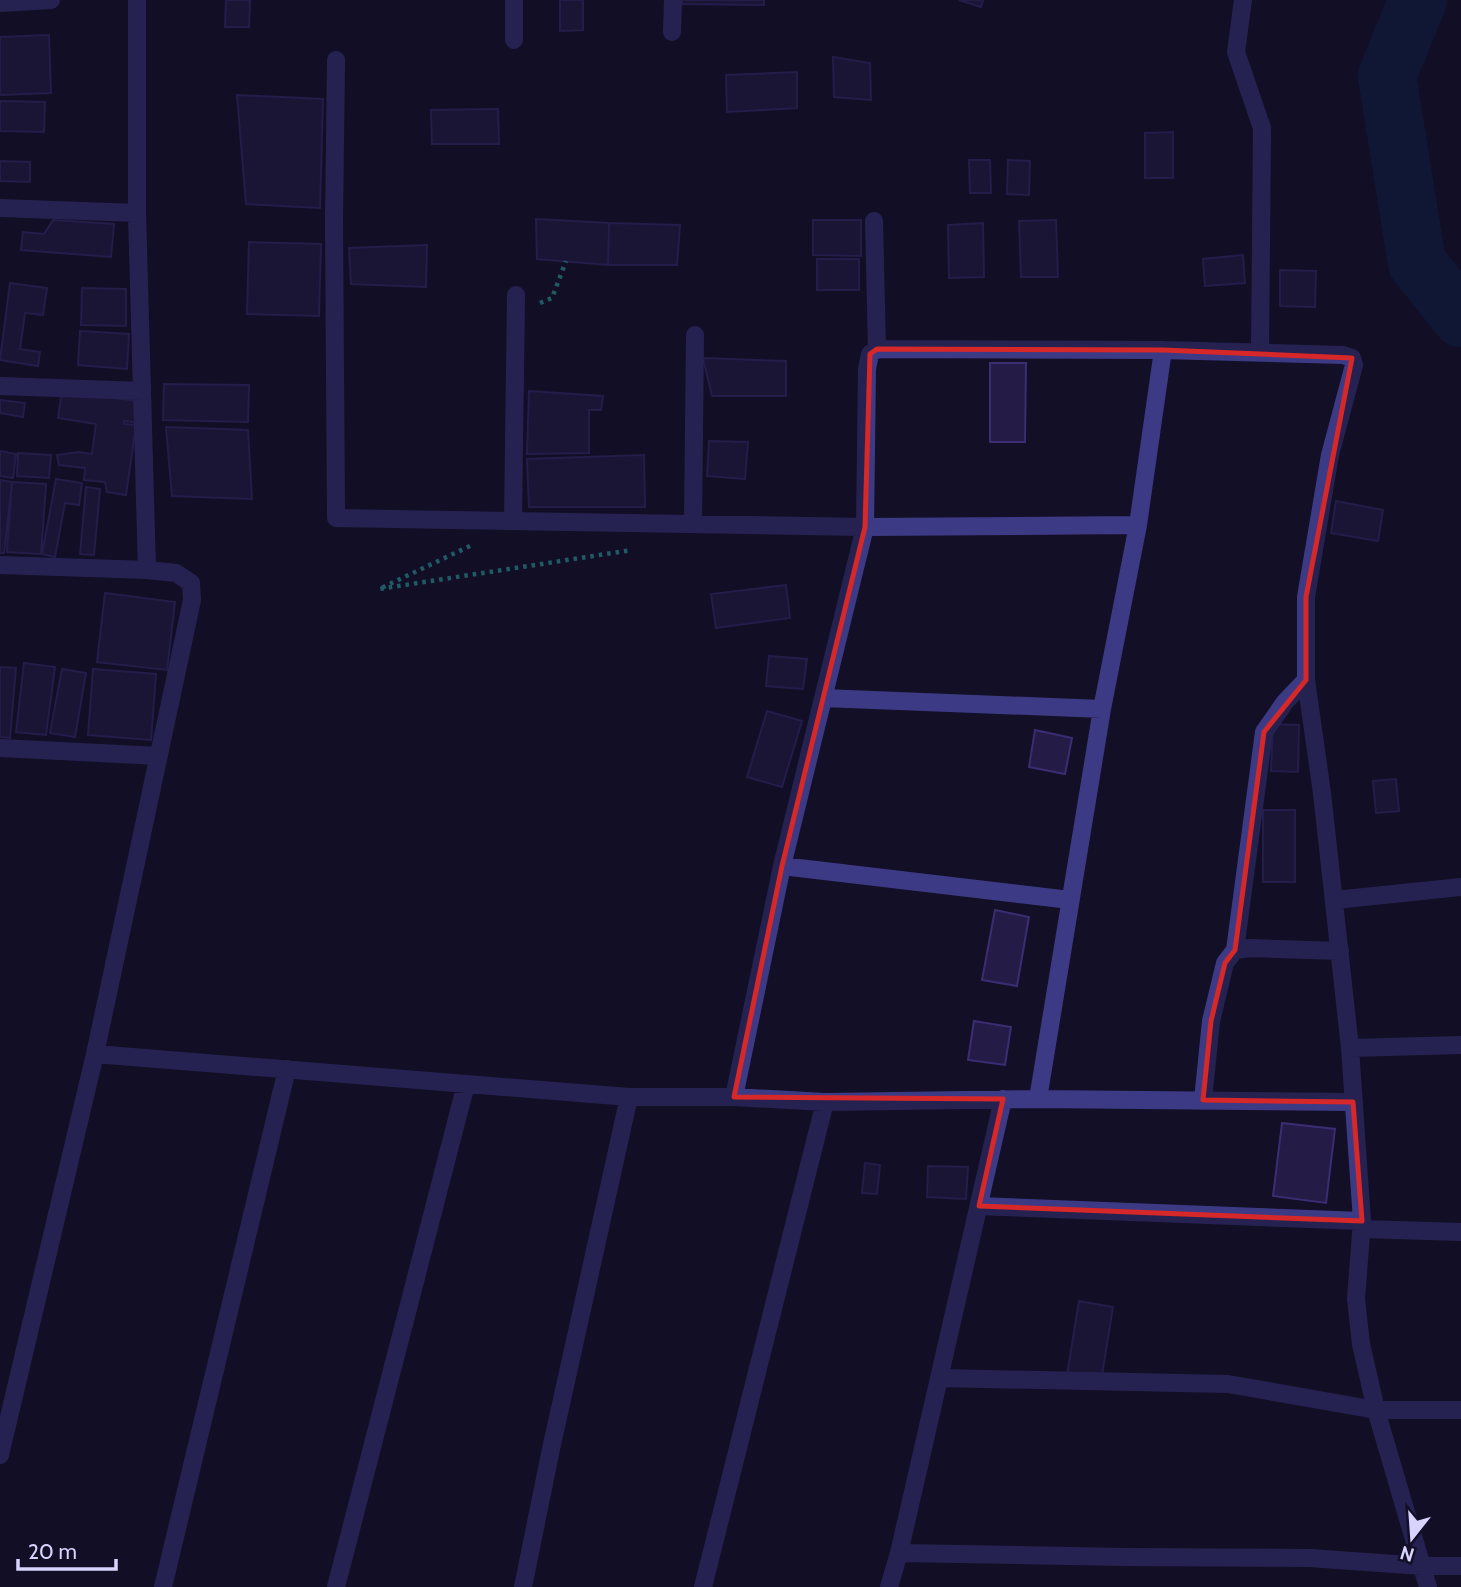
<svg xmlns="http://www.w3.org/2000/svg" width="1461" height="1587" font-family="Cabin,sans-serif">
	<rect width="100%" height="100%" fill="#130f26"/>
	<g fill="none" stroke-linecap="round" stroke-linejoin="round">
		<path stroke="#0c2248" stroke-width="58" d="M1418,0L1387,76L1417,263L1461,318"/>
	</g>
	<path fill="#241b47" stroke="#3b2d73" stroke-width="2" d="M226,0H250L249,27H225Z
		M560,0H583V30L560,31Z
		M682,0H764V5L682,4Z
		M959,0H983L981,7Z
		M49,35L51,93L0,95V37Z
		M833,57L870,63L871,100L834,97Z
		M797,72V108L727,112L726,75Z
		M237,95L323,99L320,208L246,204Z
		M0,101L45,102L44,132L0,131Z
		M498,109L499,144H432L431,110Z
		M1173,132V178H1145V133Z
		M969,160H990L991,193H970Z
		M1008,160L1030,161L1029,195L1007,194Z
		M0,161L30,162V182L0,181Z
		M536,219L609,223L608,265L537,259Z
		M53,220L114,224L111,257L21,250L23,232L44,234Z
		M813,220H861V256L813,255Z
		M1056,220L1058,277H1021L1019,221Z
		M609,223L680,225L677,265H608Z
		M983,223L984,277L949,278L948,225Z
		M249,242L321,244L319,316L247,314Z
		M427,245L426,287L351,284L349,248Z
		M1243,255L1245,283L1205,286L1203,259Z
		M817,259H859V290H817Z
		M1280,270L1316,271L1315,307L1280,306Z
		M10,283L47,288L43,315L25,313L20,349L40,352L38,366L0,360Z
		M82,288L126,289V326L81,325Z
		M80,331L129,334L127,369L78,365Z
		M703,358L786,361V396H712Z
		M990,363H1026L1025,442H990Z
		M164,384L249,385L248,422L163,420Z
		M62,390L142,402L139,423L124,421V424L136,425L126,495L107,492L105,482L84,480L85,468L59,465L57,455L78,452L92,454L96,424L58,418Z
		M529,391L603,396L601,410H589V453L527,454Z
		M0,400L25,403L23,417L0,413Z
		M166,427L248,430L252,499L172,496Z
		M709,441L748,442L745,479L707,476Z
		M0,451L16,454L13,478L0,476Z
		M18,453L51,455L49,478L17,476Z
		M644,455L645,507H529L527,459Z
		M56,479L82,483L79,505L65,503L55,557L42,554Z
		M0,480L12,482L4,553H0Z
		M12,482L46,484L41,554L7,552Z
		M86,487L100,489L94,555L80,554Z
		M1336,501L1383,510L1378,541L1331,533Z
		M786,585L790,618L716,628L711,594Z
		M105,593L175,602L167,670L97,662Z
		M769,656L807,659L803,689L766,686Z
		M24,663L55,667L46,735L16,732Z
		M0,667L16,668L10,738L0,737Z
		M62,669L86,673L75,737L50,733Z
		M93,669L156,674L151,740L88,735Z
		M767,711L802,721L782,787L747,777Z
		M1273,724L1299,725L1298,772L1271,771Z
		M1035,730L1072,738L1065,774L1029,767Z
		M1396,779L1399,811L1376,813L1373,781Z
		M1263,810H1295V882H1263Z
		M995,910L1029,917L1017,986L982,980Z
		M974,1021L1011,1027L1005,1065L968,1060Z
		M1282,1123L1335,1129L1326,1203L1273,1196Z
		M865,1163L880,1165L877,1194L862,1193Z
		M928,1166L968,1167L966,1199L927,1197Z
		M1079,1301L1113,1307L1101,1381L1067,1375Z"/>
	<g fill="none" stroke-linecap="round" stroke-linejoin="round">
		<path stroke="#2fb8b0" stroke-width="4.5" stroke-dasharray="3.5 5" stroke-linecap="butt" d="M540,303L552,298L566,261
			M470,546L379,589L632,550"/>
		<path stroke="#3d3a85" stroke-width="18" d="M137,0V213L147,570
			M514,0V40
			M1243,0L1236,52L1262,128L1260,352
			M0,3L51,0
			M672,32L673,0
			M336,60L334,222L336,518L865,527L1138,525
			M0,208L137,213
			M874,221L877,349
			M0,386L142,391
			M513,521L516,295
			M693,524L695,335
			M0,565L147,570L176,573L191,583L192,600L95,1054L0,1455
			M823,698L1102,709
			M0,748L159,756
			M782,866L1070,900
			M1335,900L1461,887
			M1235,950L1264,732L1285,702L1306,680
			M1350,1048L1461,1045
			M95,1054L629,1097H734L825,1102L1038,1099L1353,1102
			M734,1097L782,866L865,527L867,369L870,354L877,349L1163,350L1343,355L1352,358L1354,365L1330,455L1306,597V680L1322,793L1350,1048L1362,1221L1356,1299L1361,1344L1376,1410L1428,1587
			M1038,1099L1102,709L1138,525L1163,350
			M1203,1100L1211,1021L1225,963L1235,950L1251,948L1340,951
			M979,1206L1362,1221
			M1362,1229L1461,1232
			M939,1378L1228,1384L1376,1410H1461
			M899,1553L1124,1557L1310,1558L1422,1566H1461
			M163,1587L287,1069
			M336,1587L466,1084
			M523,1587L551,1449L629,1097
			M703,1587L825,1102
			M889,1587L899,1553L1003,1099"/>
	</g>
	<path d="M0 0H1461V1587H0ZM877,349L1163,350L1352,358L1306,597V680L1264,732L1235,950L1225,963L1211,1021L1203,1100L1353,1102L1362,1221L979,1206L1003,1099L734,1097L782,866L865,527L870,354Z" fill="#130f26" fill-opacity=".55" fill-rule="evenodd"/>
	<path fill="none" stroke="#d62828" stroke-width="5" stroke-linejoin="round" d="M877,349L1163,350L1352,358L1306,597V680L1264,732L1235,950L1225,963L1211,1021L1203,1100L1353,1102L1362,1221L979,1206L1003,1099L734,1097L782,866L865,527L870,354Z"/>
	<g transform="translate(1412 1538) rotate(197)" stroke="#130f26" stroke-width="5" paint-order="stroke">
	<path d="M0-5L12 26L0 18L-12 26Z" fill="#d9d4ff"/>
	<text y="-10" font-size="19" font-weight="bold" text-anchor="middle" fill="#d9d4ff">N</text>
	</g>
	<path d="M18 1559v10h98v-10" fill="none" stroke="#d9d4ff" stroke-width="3.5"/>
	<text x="28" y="1559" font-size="21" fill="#d9d4ff" stroke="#130f26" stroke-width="5" paint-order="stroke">20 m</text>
</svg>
